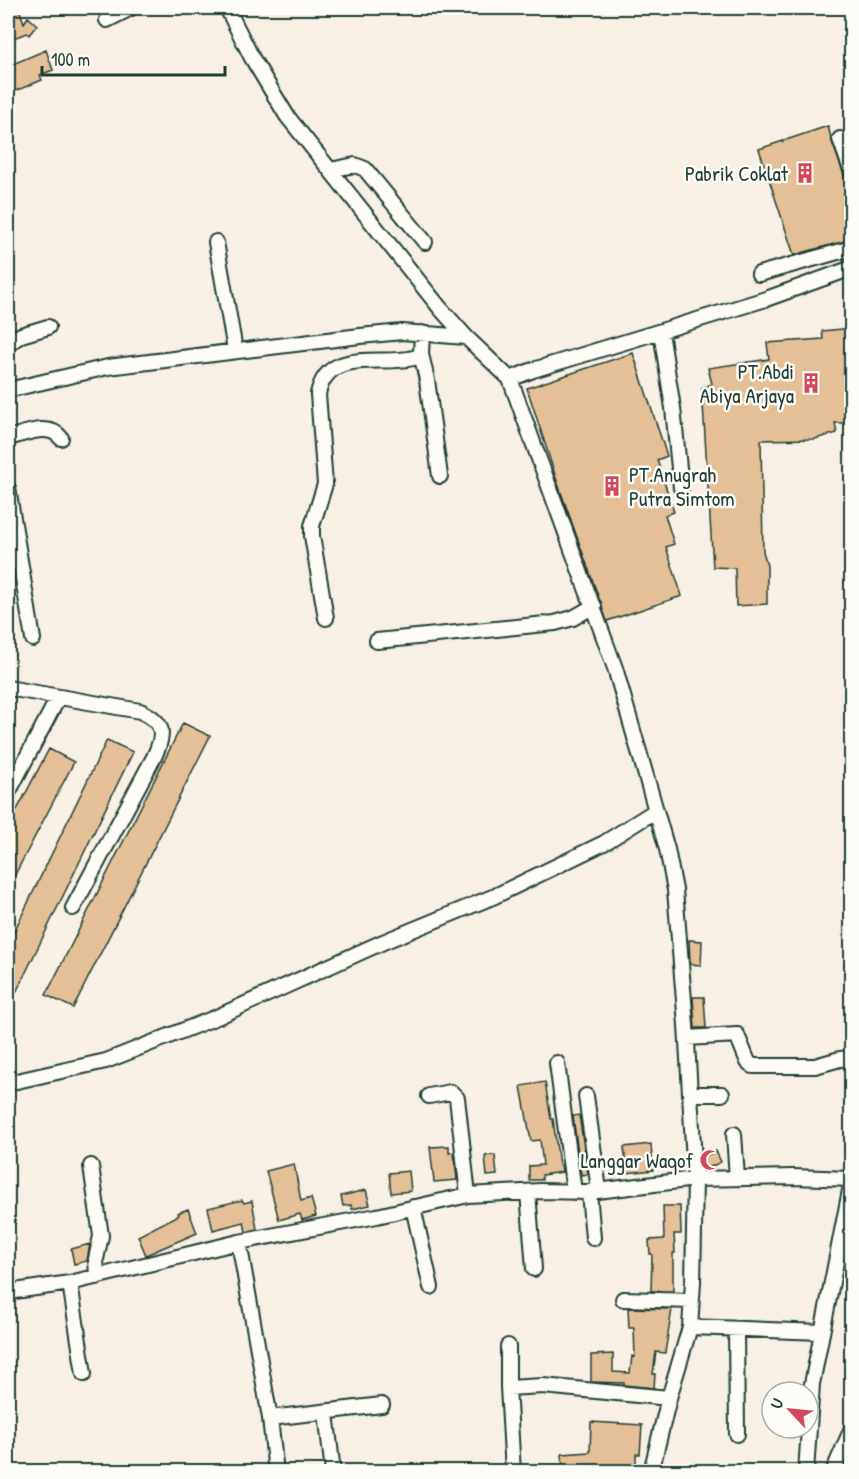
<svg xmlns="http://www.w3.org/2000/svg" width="859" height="1479" font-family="'Patrick Hand',sans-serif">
	<rect width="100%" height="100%" fill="#f8f0e4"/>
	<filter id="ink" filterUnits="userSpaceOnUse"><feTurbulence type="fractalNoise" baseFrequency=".0167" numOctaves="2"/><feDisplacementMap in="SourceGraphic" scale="12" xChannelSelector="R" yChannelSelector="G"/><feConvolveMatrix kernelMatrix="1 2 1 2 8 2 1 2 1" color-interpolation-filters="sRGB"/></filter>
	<g filter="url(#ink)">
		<path fill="#e5c096" stroke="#1f3d34" stroke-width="1.5" d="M19,8L24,23L28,17L37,25L29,35L27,33L8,40V11Z
			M46,50L53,70L40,75L42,80L8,94V66Z
			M828,126L832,142L852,197V239L794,255L759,149Z
			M852,328V423H835L837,433L815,439L761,440L763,551L767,566V604L736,606L735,568L713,567L702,388L712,384L708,368L769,359L767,343L823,339L822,331Z
			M633,353L667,456L657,460L674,512L665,515L674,544L666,547L682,596L607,621L557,481L527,388Z
			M183,723L210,736L73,1008L46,995Z
			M107,740L133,752L8,1009V944Z
			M49,749L74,762L8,888V827Z
			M689,940L702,941L701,965L690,964Z
			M693,997H704L706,1028H695Z
			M545,1082L551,1119H553L559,1165H561L562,1172L542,1175V1180H529V1166L543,1165L540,1140L531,1141L521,1086Z
			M579,1115L588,1174L581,1175L573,1116Z
			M651,1144L653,1170L627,1173L624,1147Z
			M449,1146V1153L454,1152L457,1180L434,1182L430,1147Z
			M716,1151L721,1162L704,1170L703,1157Z
			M495,1155L497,1175L487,1176L485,1156Z
			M294,1164L301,1201L311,1198L316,1216L302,1220L300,1214L279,1220L266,1171Z
			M409,1171L411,1191L391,1193L389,1173Z
			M366,1190L370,1205L352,1209L351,1205L343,1206L341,1196Z
			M242,1200L244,1203L252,1201L257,1229L246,1232L244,1222L213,1230L208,1208Z
			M663,1206H680L681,1234H674L675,1253H673V1291H651L652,1254H650L649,1240L664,1239Z
			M188,1209L197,1233L146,1255L138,1236L179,1215L178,1213Z
			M90,1244L87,1261L74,1264L71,1249Z
			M628,1308L672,1309L665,1353L656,1352L653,1374H655L654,1388L624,1385V1383L591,1382V1355L613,1354V1372L630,1373L632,1356L635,1357L634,1328H629Z
			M591,1422L642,1425L640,1454H636V1472H590V1467L563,1469L562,1454L590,1452Z"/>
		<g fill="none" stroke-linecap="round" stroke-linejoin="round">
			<g stroke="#1f3d34" stroke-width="18">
				<path id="minor" d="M227,8L252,58L287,116L440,308L466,337L510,379
					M107,20L131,8
					M840,139L852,173
					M330,170L355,165L365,169L425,242
					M216,242L235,350
					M759,274L852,248
					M661,332L673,408L681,488
					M8,344L21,335L48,327
					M421,354L427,380L440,476
					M8,390L108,367L360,336L402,332L466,337
					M8,438C24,434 49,422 61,438
					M8,488L33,639
					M326,618L312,536V526L325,484L318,394C328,345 382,368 417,357L421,354L422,333
					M377,641L555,623L573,618L594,606
					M8,688L140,711C165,722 165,734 154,757L73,908
					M8,793L58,698
					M687,1038L737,1035L748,1062L753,1066H815L840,1059L852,1058
					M557,1063L574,1192
					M8,1083L106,1061L217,1017L383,942L495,896L604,843L655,811
					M690,1094H722
					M429,1096L451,1092L457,1098L468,1195
					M586,1096L599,1190
					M734,1134L737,1178
					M91,1166L101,1236L96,1259L97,1277
					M528,1192L534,1269
					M589,1192L593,1238
					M413,1207L431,1287
					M239,1242L270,1418L276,1472
					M70,1283L84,1374
					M15,1291L70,1283L239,1242L377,1216L468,1195L540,1191L589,1192L695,1179L793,1177L852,1179
					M623,1299L692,1301
					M690,1327L821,1332
					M736,1329L737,1434
					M508,1346V1387L513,1472
					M508,1388L543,1386L669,1398
					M326,1413L333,1472
					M270,1418L382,1405
					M651,1472L669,1398L690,1327L693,1282L695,1179L686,1025L675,890L667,849L615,668L510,379L533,370L766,299L852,268
					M806,1472L812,1384L852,1180
					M833,1472L852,1428"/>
			</g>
			<use href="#minor" stroke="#fdfcf7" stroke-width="14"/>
		</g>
	</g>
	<defs>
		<g id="building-bare" transform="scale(1.62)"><path d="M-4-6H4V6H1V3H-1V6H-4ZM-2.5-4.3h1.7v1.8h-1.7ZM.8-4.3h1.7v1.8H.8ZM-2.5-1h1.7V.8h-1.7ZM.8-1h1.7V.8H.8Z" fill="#d1495b" stroke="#fdfcf7" stroke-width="2.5" paint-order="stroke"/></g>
		<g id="mosque-bare" transform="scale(1.62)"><path d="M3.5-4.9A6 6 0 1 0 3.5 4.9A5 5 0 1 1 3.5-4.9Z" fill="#d1495b" stroke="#fdfcf7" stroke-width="2.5" paint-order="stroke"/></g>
	</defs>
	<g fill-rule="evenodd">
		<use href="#building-bare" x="805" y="173"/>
		<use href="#building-bare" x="811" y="383"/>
		<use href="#building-bare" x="612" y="486"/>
		<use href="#mosque-bare" x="710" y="1160"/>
	</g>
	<g text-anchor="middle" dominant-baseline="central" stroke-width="5" stroke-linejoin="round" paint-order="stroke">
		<g font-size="21" fill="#1f3d34" stroke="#fdfcf7" text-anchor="end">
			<text x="788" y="173">Pabrik Coklat</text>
			<text x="794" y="371">PT.Abdi<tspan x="794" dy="24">Abiya Arjaya</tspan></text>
			<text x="629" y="474" text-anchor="start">PT.Anugrah<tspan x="629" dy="24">Putra Simtom</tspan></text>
			<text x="693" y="1160">Langgar Waqof</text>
		</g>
	</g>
	<rect width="859" height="1479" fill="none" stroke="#fdfcf7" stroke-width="30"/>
	<rect x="15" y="15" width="829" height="1449" fill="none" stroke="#1f3d34" stroke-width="2" filter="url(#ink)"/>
	<g transform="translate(790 1410) rotate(296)"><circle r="28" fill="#fdfcf7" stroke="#a4b0a9" stroke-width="1.5"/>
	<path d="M0-4.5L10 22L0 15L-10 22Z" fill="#d1495b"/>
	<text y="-9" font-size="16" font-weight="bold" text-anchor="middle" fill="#1f3d34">U</text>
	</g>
	<path d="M42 66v9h183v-9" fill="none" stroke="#1f3d34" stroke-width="3"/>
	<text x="51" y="66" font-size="18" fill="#1f3d34" stroke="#fdfcf7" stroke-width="4.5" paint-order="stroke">100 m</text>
</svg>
